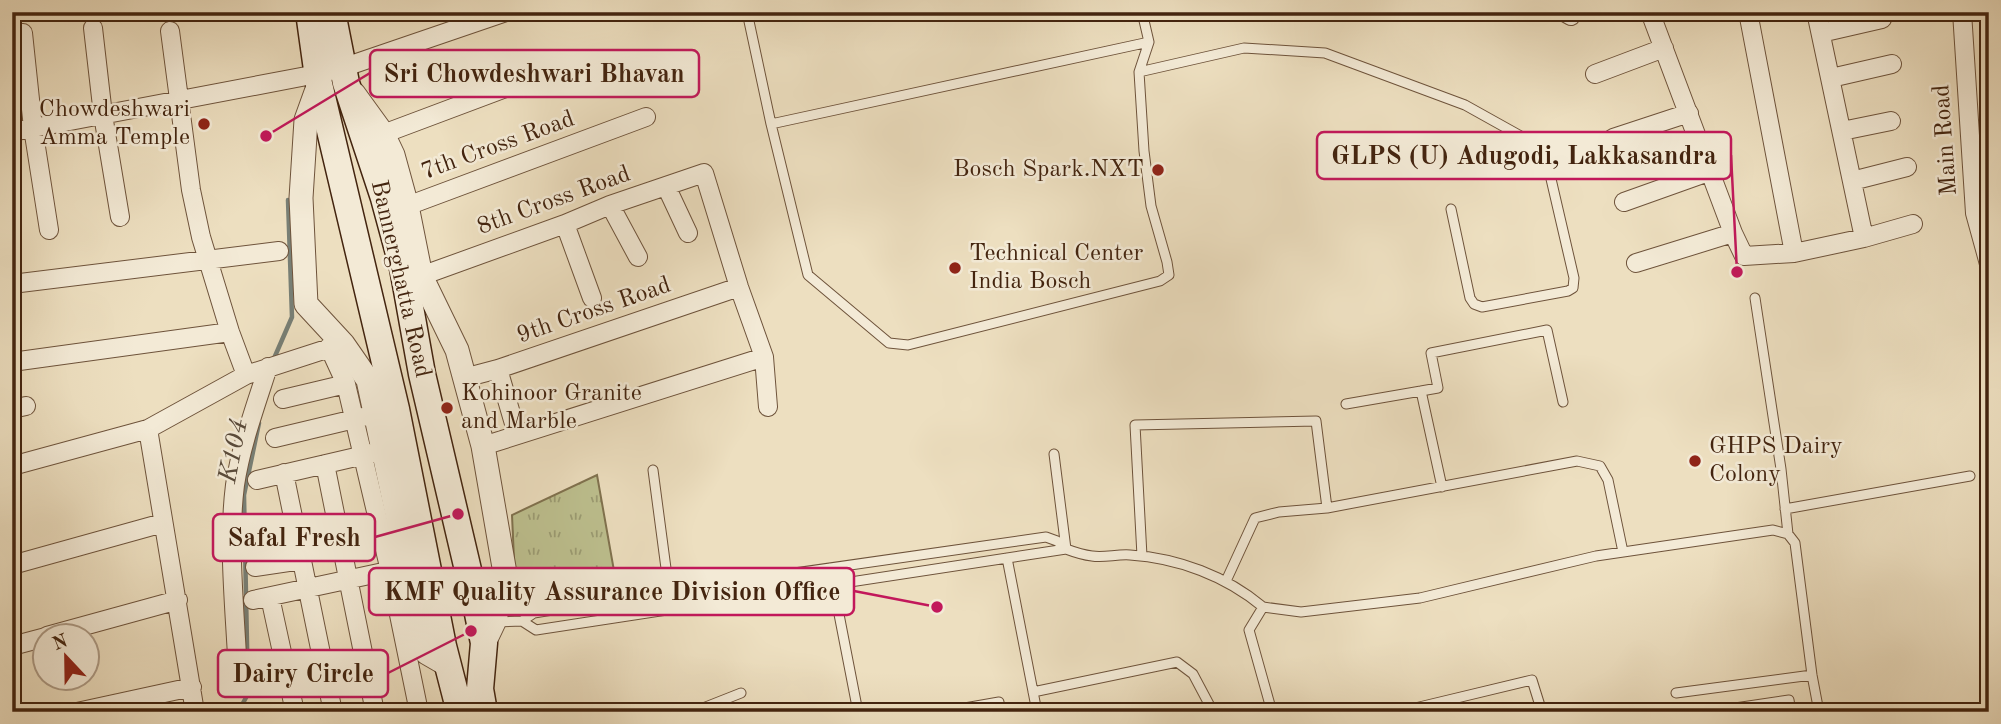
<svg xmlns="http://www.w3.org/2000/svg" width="2001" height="724" font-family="'Old Standard TT',serif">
	<defs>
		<pattern id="grass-tufts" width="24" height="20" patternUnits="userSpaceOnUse" patternTransform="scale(1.75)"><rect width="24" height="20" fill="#bdc08f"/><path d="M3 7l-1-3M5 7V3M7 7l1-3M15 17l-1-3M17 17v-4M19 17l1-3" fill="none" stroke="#9b9c73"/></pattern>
	</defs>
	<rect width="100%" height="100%" fill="#eddfc0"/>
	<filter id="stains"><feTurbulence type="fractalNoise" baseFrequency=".00286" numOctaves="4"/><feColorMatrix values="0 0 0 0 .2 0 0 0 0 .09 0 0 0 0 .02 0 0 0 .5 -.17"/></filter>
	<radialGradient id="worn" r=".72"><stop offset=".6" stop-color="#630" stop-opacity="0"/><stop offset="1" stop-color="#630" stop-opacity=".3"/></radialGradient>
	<path fill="url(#grass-tufts)" stroke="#80724f" stroke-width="2" d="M597,475L616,582L516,604L512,515Z"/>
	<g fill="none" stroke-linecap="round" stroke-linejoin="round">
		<path stroke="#787f75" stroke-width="4.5" d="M272,363L292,317L288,200
			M238,712L248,694L244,495L259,423"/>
		<g stroke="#6e533b" stroke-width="11">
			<path id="service" d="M747,12L771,124L808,275L889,343L908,345L1160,281L1169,275L1167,262L1151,206L1144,151L1139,72L1149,42
				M1139,72L1244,48L1325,53L1465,105L1526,139L1548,166L1574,278L1573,288L1568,291L1482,307L1474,304L1470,298L1451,209
				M771,124L1149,42L1142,12
				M1755,298L1781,469L1788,534
				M1421,391L1438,388L1431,353L1547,330L1563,402
				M1346,404L1421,391L1442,487
				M1054,454L1066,549
				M653,470L669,591
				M1327,508L1577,461L1600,466L1608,480L1623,552
				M1785,509L1970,476
				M1142,556L1135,425L1316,421L1327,508L1279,512L1255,518L1226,581
				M1007,558L1037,712
				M830,568L858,712
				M1263,607L1301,612L1420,598L1596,556L1773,530L1788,534L1795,543L1812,675L1819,712
				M522,621L534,613L669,591L1046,537L1057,541L1066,549
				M496,622L522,621L536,630L1066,549C1074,552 1083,555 1092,556C1104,558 1117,554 1130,555C1178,558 1226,576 1263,607L1249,630L1272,712
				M1033,692L1177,662L1193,674L1210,706L1211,712
				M1676,693L1812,675
				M699,712L703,708L741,693
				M942,712L999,702
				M1412,712L1411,709L1532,680L1542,712
				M1708,712L1789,700L1791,712"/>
		</g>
		<g stroke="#6e533b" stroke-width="20">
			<path id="minor" d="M1564,12L1571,16
				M1650,12L1733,233L1744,256L1794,253L1864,238L1913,224
				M1748,12L1794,253
				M1816,12L1864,238
				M1962,12L1975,213L1989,264
				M93,28L103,115L120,217
				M170,31L191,190L201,237L230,332L246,375
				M23,33L33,128L49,230
				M1821,33L1882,19
				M1595,74L1664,48
				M1831,78L1892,64
				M1842,131L1891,121
				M12,132L317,74L342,68L506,12
				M383,134L583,59
				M1613,138L1689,113
				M1852,181L1907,167
				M666,186L688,233
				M1624,202L1711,171
				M610,205L638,257
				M407,206L646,117
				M565,224L592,298
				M1636,263L1733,233
				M421,276L565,224L610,205L704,173L739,287L764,357L768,407
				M12,284L279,251
				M329,347L346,384L390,571L419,712
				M12,362L230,332
				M498,369L517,434
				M464,378L498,369L739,287
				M283,399L346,384
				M12,409L26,406
				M148,429L195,712
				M275,438L363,417
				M483,446L764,357
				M325,464L375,712
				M12,466L148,429L246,375L339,345
				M284,473L333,712
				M257,480L373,453
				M249,530L295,524
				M12,565L163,523
				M255,567L302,560
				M270,597L295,712
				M253,600L402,568
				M47,636L178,600
				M12,646L46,637
				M237,656C234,600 228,541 235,485C241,445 256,405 268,367
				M77,712L192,687"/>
		</g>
		<g stroke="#6e533b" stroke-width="25">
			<path id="tertiary" d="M319,84L306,120L301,198L306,304L343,344L368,380L427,653L446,664
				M354,94L383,134L393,155L407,206L421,276L457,350L483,446L506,579L494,622L484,643"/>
		</g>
		<g stroke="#43240f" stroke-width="29">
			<path id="secondary" d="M309,12L319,84L396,409L443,646L460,712
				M332,12L346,83L384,198L403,268L422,374L476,604L484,643L480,689L484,712"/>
		</g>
		<use href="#service" stroke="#f3ead6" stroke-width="9"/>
		<use href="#minor" stroke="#f3ead6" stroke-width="18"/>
		<use href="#tertiary" stroke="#f3ead6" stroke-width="23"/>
		<use href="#secondary" stroke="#f3ead6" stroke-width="26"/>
	</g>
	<g fill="#8f2418" stroke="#f3ead6" stroke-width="2.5">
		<circle cx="204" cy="124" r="7"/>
		<circle cx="1158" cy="170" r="7"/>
		<circle cx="955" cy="268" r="7"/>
		<circle cx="447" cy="408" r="7"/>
		<circle cx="1695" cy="461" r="7"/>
	</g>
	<g text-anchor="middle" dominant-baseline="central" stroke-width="5" stroke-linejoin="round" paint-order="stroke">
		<g font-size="24" fill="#43240f" stroke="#f3ead6" text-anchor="start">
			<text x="190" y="110" text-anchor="end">Chowdeshwari<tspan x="190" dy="28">Amma Temple</tspan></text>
			<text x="1144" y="170" text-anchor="end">Bosch Spark.NXT</text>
			<text x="969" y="254">Technical Center<tspan x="969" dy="28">India Bosch</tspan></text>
			<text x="461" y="394">Kohinoor Granite<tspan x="461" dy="28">and Marble</tspan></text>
			<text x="1709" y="447">GHPS Dairy<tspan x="1709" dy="28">Colony</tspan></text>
		</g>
		<g font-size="24" fill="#43240f" stroke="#f3ead6">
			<text transform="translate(1946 140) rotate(-94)">Main Road</text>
			<text transform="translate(498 146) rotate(-20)">7th Cross Road</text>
			<text transform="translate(554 201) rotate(-20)">8th Cross Road</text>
			<text transform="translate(400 279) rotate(77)">Bannerghatta Road</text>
			<text transform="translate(594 311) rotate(-19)">9th Cross Road</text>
		</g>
		<g font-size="26" font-style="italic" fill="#594a3a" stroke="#f3ead6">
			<text transform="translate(234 451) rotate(-79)">K104</text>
		</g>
	</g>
	<path fill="none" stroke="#c2185b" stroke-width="2.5" d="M266 136L370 73M1737 272L1731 155M458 514L375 537M937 607L854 591M471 631L388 673"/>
	<g fill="#c2185b" stroke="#f3ead6" stroke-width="2.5">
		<circle cx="266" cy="136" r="7"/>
		<circle cx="1737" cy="272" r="7"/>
		<circle cx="458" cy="514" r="7"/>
		<circle cx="937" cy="607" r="7"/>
		<circle cx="471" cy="631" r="7"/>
	</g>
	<g fill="#f3ead6" stroke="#c2185b" stroke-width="2.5">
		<rect x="370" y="50" width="329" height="47" rx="7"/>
		<rect x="1317" y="132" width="414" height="47" rx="7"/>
		<rect x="213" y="514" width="162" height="47" rx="7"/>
		<rect x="369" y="568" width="485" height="47" rx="7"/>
		<rect x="218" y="650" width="170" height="47" rx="7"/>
	</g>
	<g font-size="26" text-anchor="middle" font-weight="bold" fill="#43240f">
		<text x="534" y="82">Sri Chowdeshwari Bhavan</text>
		<text x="1524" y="164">GLPS (U) Adugodi, Lakkasandra</text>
		<text x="294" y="546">Safal Fresh</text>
		<text x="612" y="600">KMF Quality Assurance Division Office</text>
		<text x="303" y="682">Dairy Circle</text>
	</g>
	<rect width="2001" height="724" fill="none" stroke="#eddfc0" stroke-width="42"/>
	<rect x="14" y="14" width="1973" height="696" fill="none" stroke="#43240f" stroke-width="3.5"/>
	<rect x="21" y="21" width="1959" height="682" fill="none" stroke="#43240f" stroke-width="2"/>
	<g transform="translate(66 657) rotate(338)"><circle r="33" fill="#f3ead6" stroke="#ad9b86" stroke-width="2"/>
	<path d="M0-5L12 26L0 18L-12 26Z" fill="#8f2418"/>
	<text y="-10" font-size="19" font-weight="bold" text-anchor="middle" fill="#43240f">N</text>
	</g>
	<rect width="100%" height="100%" filter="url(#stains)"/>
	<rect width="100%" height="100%" fill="url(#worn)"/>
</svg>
